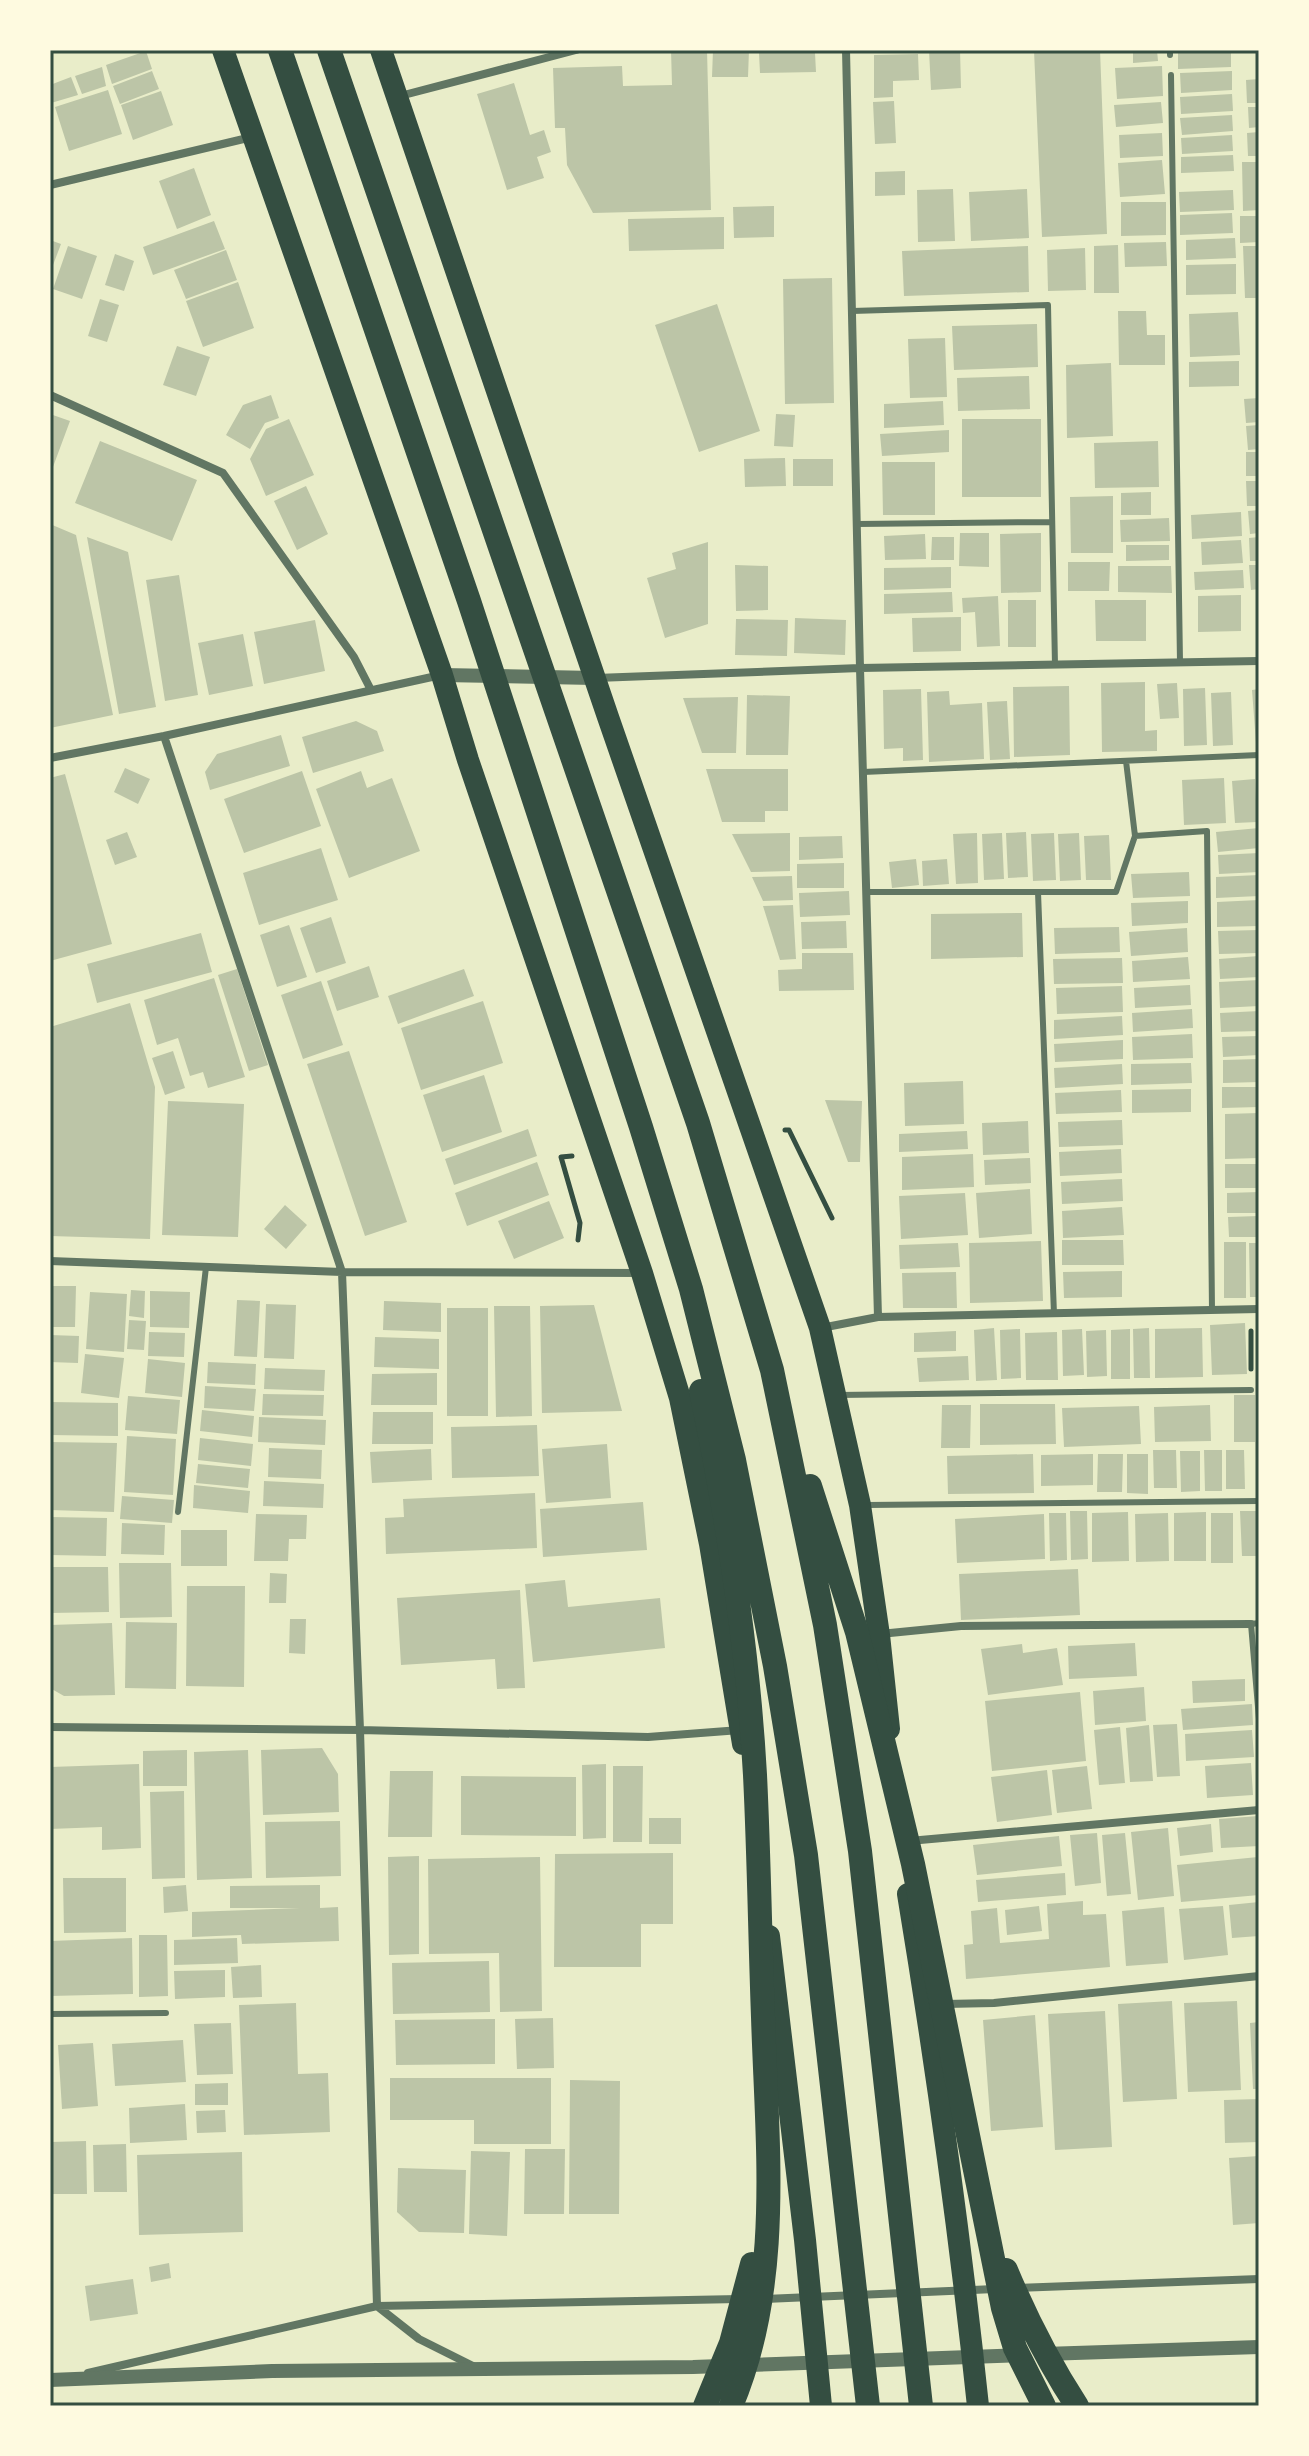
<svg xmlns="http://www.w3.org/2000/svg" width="1309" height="2456" font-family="'Asap Condensed',sans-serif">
	<rect width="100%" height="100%" fill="#e9edc9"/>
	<path fill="#bcc5a7" d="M671,50H707L711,210L593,213L567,165L565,128H555L553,68L622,66L623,86L672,85Z
		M713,50H749L748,77H712Z
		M929,50H960L961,88L931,90Z
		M1034,50H1100L1107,234L1042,237Z
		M1133,50H1157L1158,61L1133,63Z
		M1178,50H1231V67L1178,69Z
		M146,51L152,69L112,84L106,65Z
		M759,53H815L816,72L760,73Z
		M918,54L919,80L893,81V97L874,98V55Z
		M1162,66L1163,96L1117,99L1115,68Z
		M102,67L106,86L82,94L75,76Z
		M152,71L159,89L120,104L113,86Z
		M1232,71V90L1181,93L1180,73Z
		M71,77L78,95L51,103L50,85Z
		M1259,79V103H1247L1246,80Z
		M514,83L530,135L544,130L551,152L537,157L544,178L507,190L477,94Z
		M108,90L122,134L69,151L55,107Z
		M161,91L173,125L133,140L121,105Z
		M1232,94L1233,111L1181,114L1180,97Z
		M894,101L896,143L875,144L873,102Z
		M1161,102L1163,123L1116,127L1114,105Z
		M1248,107H1259V127L1249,128Z
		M1232,115L1233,131L1182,135L1180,118Z
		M1259,132V156H1248L1247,133Z
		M1162,133L1163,156L1120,158L1119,135Z
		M1232,135L1233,151L1182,154L1181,138Z
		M1233,155L1234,171L1181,173V157Z
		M1162,160L1165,194L1120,197L1118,163Z
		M1242,162H1259V210L1243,211Z
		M194,168L211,215L177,229L159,181Z
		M905,171V195L875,196V172Z
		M953,189L955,241L918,242L917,190Z
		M1027,189L1029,238L971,241L969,192Z
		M1233,190L1234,210L1180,212L1179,192Z
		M1121,202H1166V235L1121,236Z
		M774,206V237L734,238L733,207Z
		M1232,213L1233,233L1180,235V215Z
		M1240,216H1259V242L1240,243Z
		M724,217V249L629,251L628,219Z
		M214,221L225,249L153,275L143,247Z
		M1235,238L1236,258L1186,260V240Z
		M50,240L61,244L50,273Z
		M1166,242L1167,266L1125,267L1124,243Z
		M1118,245L1119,293H1094V246Z
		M68,246L97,256L82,299L53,289Z
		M1028,246L1029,292L904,296L902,251Z
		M1243,246H1259V298H1245Z
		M1085,248L1086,290L1048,291L1047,250Z
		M226,250L237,280L186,299L174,270Z
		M115,254L134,261L124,291L105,285Z
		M1236,264V294L1186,295V265Z
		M832,278L834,403L785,404L783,279Z
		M238,282L254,328L203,347L186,301Z
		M100,299L119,305L107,342L88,336Z
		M717,304L760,431L699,452L655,325Z
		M1118,311H1146L1147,335H1165V365H1119Z
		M1238,312L1240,355L1190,357L1189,314Z
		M1037,324L1038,367L954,370L952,326Z
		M945,338L947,397L910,398L908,339Z
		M177,346L210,357L196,396L163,385Z
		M1239,361V386L1189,387V362Z
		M1111,363L1113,436L1067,438L1066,365Z
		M1029,376L1030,409L958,411L957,378Z
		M271,395L279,418L265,423L250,449L226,435L243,405Z
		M1259,398V422L1246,423L1244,399Z
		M943,401L944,425L884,428V404Z
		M50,414L70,421L50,475Z
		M776,414L795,415L793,447L774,446Z
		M289,419L314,475L266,496L250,459L266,429Z
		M962,419H1041V497H962Z
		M1259,425V449L1248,450L1246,426Z
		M949,430V452L882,456L880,434Z
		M100,441L197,480L172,541L75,503Z
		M1158,441L1159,487L1095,488L1094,443Z
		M1246,452H1259V476H1246Z
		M785,458L786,486L745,487L744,459Z
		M793,459H833V486H793Z
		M882,462H935V515H883Z
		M1246,481H1259V506H1247Z
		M306,486L328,534L297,550L274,501Z
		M1151,492V515H1121V493Z
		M1113,496V553H1071L1070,497Z
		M1259,510V533L1250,534L1248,511Z
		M1241,512L1242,536L1192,539L1191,515Z
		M1169,518L1170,541L1121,542L1120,520Z
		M50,524L76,535L113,715L50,728Z
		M960,533H989V567L959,566Z
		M1041,533V592L1001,593L1000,534Z
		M925,534L926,559L885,560L884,536Z
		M87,537L128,552L156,707L119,714Z
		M932,537H954V560H931Z
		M1259,537V561H1250L1249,538Z
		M1241,540L1243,563L1202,565L1201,542Z
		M708,542V624L665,638L647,578L676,569L672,553Z
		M1126,545H1169V560L1126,561Z
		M1068,562H1110L1109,591H1068Z
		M735,565L768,566V610L736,611Z
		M1249,565H1259V589L1251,590Z
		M1118,566H1171L1172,593L1118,592Z
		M951,567V588L884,590V568Z
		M1243,570L1244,588L1195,590L1194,572Z
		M179,575L198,695L165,701L146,580Z
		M952,592L953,612L884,614V594Z
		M1241,595V631L1198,632V596Z
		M998,596L1000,646L977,647L975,612L963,613L962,598Z
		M1008,600H1036V647H1008Z
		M1095,600H1146V641H1096Z
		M961,617V651L913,652L912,618Z
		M795,618L846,620L845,655L794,653Z
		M736,619L788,620L787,656L735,655Z
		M315,620L325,671L264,684L254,632Z
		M243,634L253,686L209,695L198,643Z
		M1145,682V731L1157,730V751L1102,752L1101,683Z
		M1177,683L1179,718L1160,719L1157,684Z
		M1069,686L1070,755L1014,757L1013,687Z
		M1205,688L1207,745L1184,746L1183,689Z
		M921,689L923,760L903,761V748L884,749L883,690Z
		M1259,689V742L1256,743L1252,690Z
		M949,691L950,705L982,703L984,759L929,762L927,692Z
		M1231,692L1233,745L1213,746L1211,693Z
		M747,695L790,696L788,755H746Z
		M738,697L736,753H702L683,698Z
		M1007,701L1010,759L990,760L987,702Z
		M356,721L377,731L384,751L313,773L302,737Z
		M281,735L290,766L210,790L205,772L217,754Z
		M125,768L150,779L138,804L114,792Z
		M706,769H788V811H765V822H722Z
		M302,771L321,826L244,853L224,799Z
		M361,771L367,788L392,778L420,851L349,878L316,789Z
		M65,774L112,944L50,961V778Z
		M1224,778L1226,823L1184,825L1182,780Z
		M1255,779L1257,822L1235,823L1232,781Z
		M1259,828V848L1218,852L1216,832Z
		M127,832L137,857L115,865L106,840Z
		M1026,832L1028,877L1008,878L1006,833Z
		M790,833V871L751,872L732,834Z
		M977,833L978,883L956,884L953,834Z
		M1002,833L1004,879L984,880L982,834Z
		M1054,833L1056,880L1033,881L1031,834Z
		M1079,833L1081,880L1060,881L1058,834Z
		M1109,835L1111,880H1086L1084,836Z
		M842,836L843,858L799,860V837Z
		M321,848L338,900L259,925L243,873Z
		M1259,853V872L1219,874L1218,855Z
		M916,859L919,885L892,888L889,862Z
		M947,859L949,884L923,886L922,861Z
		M844,863V888H797V864Z
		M1189,872L1190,896L1133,898L1131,874Z
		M1259,875V896L1216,898V877Z
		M792,876L793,900L763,901L752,877Z
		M849,891L850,915L800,917L799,893Z
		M1259,900V926L1217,927V902Z
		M1188,901V923L1132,926L1131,903Z
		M793,905L796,959L780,960L763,906Z
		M1022,913L1023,957L931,959V914Z
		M331,917L346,963L316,973L300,928Z
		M846,921L847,948L802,949L801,922Z
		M289,925L307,977L277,987L260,935Z
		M1119,927L1120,952L1055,954L1054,928Z
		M1187,928L1188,952L1131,956L1129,932Z
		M1259,930V953L1219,954L1218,931Z
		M201,933L212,972L97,1003L87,964Z
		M802,953H853L854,990L779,991L778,970L802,969Z
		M1259,956V977L1220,979L1219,959Z
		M1188,957L1190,979L1133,982L1132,961Z
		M1122,958L1123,983L1054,984L1053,959Z
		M369,966L379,997L337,1011L327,981Z
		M237,969L268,1065L249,1071L218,975Z
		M464,969L474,996L398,1024L388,996Z
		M214,978L245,1077L208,1088L203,1072L190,1076L178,1038L157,1045L144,1000Z
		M1259,980V1006L1220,1008L1219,982Z
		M321,981L343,1045L303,1059L281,995Z
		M1190,985L1191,1005L1135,1008L1134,988Z
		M1122,986L1123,1012L1057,1014L1056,988Z
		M483,1001L503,1063L421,1090L401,1028Z
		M130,1003L155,1087L150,1239L50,1236V1027Z
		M1192,1009L1193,1028L1133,1032L1132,1013Z
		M1259,1011V1031L1221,1032L1220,1013Z
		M1122,1016L1123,1035L1054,1039V1020Z
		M1192,1034L1193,1058L1133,1060L1132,1037Z
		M1259,1036V1055L1223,1057L1222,1037Z
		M1123,1040V1059L1055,1062L1054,1044Z
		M173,1051L185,1088L165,1095L152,1058Z
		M349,1051L407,1222L365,1236L307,1064Z
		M1259,1059V1082L1223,1083V1060Z
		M1191,1063L1192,1083L1131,1085V1064Z
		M1122,1064L1123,1084L1055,1088L1054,1068Z
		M484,1075L502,1132L442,1152L423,1095Z
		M963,1081L964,1124L905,1126L904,1083Z
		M1222,1087H1259V1107L1222,1108Z
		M1191,1089V1112L1132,1113V1090Z
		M1121,1090L1122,1112L1056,1114L1055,1093Z
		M825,1100L862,1101L860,1162H848Z
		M168,1101L244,1104L238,1237L162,1235Z
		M1259,1113V1158L1225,1159V1114Z
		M1122,1120L1123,1145L1059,1147L1058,1122Z
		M1028,1121L1029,1153L983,1155L982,1123Z
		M528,1129L537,1156L454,1185L445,1159Z
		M967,1131L968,1149L899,1152V1134Z
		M1121,1149L1122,1173L1060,1176L1059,1152Z
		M973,1154L974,1187L902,1190V1157Z
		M1030,1158L1031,1183L985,1185L984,1160Z
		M537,1162L549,1195L467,1226L455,1193Z
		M1225,1164H1259V1188H1225Z
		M1122,1179L1123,1201L1062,1204L1061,1182Z
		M1030,1189L1032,1234L979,1238L976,1193Z
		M1259,1192V1213H1227V1193Z
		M965,1193L968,1235L901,1239L899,1196Z
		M549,1201L564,1238L514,1259L498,1221Z
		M285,1205L307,1225L286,1249L264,1229Z
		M1122,1207L1124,1235L1063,1238L1062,1211Z
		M1259,1216V1237H1229L1228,1217Z
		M1062,1240H1123L1124,1265H1062Z
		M1041,1241L1043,1301L970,1303L969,1243Z
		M1224,1242H1246V1298H1224Z
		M958,1243L960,1267L900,1269L899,1245Z
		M1249,1243H1259V1297H1250Z
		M1122,1271V1297L1064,1298L1063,1272Z
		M956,1272L957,1308H903L902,1273Z
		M50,1286H76L75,1327H50Z
		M131,1290L145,1291L144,1318L129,1316Z
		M150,1291L190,1292L189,1328L150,1327Z
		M90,1292L127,1294L124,1352L86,1349Z
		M237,1300L260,1301L257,1357L234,1356Z
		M384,1301L441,1303V1332L383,1330Z
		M266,1304L296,1305L294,1359L264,1358Z
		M594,1305L622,1411L542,1413L540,1306Z
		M494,1306H530L532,1416L496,1417Z
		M447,1308H488V1416H447Z
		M129,1320L146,1321L144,1350L127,1349Z
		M1245,1323L1247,1374L1212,1375L1210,1325Z
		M994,1328L997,1380L976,1381L974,1330Z
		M1149,1328L1150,1378H1134L1133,1329Z
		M1202,1328L1203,1377L1155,1378V1329Z
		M1020,1329L1021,1378L1001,1379L1000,1330Z
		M1082,1329L1084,1375L1063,1376L1062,1330Z
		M1130,1329V1379H1111V1330Z
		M1106,1330L1107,1376L1087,1377L1086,1331Z
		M956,1331V1351L914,1352V1333Z
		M149,1332L185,1333L184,1357L148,1356Z
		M1057,1332L1058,1380H1026L1025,1333Z
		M50,1335L79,1336L78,1363L50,1362Z
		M375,1337L439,1339V1369L374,1367Z
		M85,1354L124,1358L119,1398L81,1393Z
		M968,1356L969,1380L919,1382L917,1358Z
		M148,1359L185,1363L182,1397L145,1393Z
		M208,1362L256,1364L255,1385L207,1383Z
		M265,1368L325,1370L324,1391L264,1389Z
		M437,1373V1405H371L372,1374Z
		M205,1386L256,1389L254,1411L204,1408Z
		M263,1394L324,1395L323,1416L262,1415Z
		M1234,1395H1255V1442H1234Z
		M128,1396L180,1400L177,1434L125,1430Z
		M50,1402L118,1403V1436L50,1435Z
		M980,1404H1055L1056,1444L980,1445Z
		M942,1405H971L970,1448H941Z
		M1210,1405L1211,1441L1155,1442L1154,1407Z
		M1139,1406L1141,1444L1064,1447L1062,1408Z
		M202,1410L254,1416L252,1437L200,1431Z
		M373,1412H433V1444H372Z
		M259,1417L326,1420L325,1445L258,1442Z
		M537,1425L539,1476L452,1478L451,1427Z
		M127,1436L176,1439L173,1495L124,1492Z
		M200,1438L253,1444L251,1466L198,1460Z
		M50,1442L117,1443L114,1512L50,1510Z
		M607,1444L611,1498L546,1503L542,1449Z
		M269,1448L322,1450L321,1479L268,1477Z
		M431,1449L432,1480L372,1483L370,1452Z
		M1153,1450H1176L1177,1488H1154Z
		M1204,1450H1222V1491H1205Z
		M1226,1450H1244L1245,1489H1226Z
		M1180,1451H1200V1491L1181,1492Z
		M1033,1454L1034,1493L948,1494L947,1456Z
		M1093,1454V1485L1041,1486V1455Z
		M1098,1454H1123L1122,1492H1097Z
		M1127,1454H1148V1494L1127,1493Z
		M198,1464L250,1469L248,1488L196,1483Z
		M264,1481L324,1484L323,1508L263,1506Z
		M194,1485L250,1491L248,1513L193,1508Z
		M535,1493L537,1548L386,1554L385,1518L404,1517L403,1499Z
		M122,1496L174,1500L172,1523L120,1519Z
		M643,1502L647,1550L543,1557L540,1509Z
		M1070,1511H1087L1088,1559L1071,1560Z
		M1240,1511H1259V1556H1242Z
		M1128,1512L1129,1561L1092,1562V1513Z
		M1206,1512V1561H1174V1513Z
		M1049,1513H1066L1067,1560L1050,1561Z
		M1168,1513L1169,1561L1136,1562L1135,1514Z
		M1211,1513H1233V1563H1211Z
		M256,1514L307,1515L306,1539H289L288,1561H254Z
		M1044,1514L1045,1559L957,1563L955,1519Z
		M50,1517L107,1518L106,1556L50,1555Z
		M122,1523L165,1525L164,1555L121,1554Z
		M181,1530H227V1566H181Z
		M119,1563H171L172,1617L120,1618Z
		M50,1567H108L109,1612L50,1613Z
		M1078,1569L1080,1615L961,1620L959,1574Z
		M270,1573L287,1574L286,1603H269Z
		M565,1580L568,1607L660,1598L665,1648L533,1662L525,1584Z
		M187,1586H245L244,1687L186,1686Z
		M520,1590L525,1688L497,1689L495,1659L401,1665L397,1598Z
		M290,1619H306L305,1654L289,1653Z
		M126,1622L177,1623L176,1689L125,1688Z
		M112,1623L115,1695L64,1696L50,1688V1625Z
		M1135,1643L1137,1676L1069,1679L1068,1646Z
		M1022,1644L1023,1653L1057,1648L1063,1685L988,1695L981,1649Z
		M1245,1679V1701L1193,1703L1192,1681Z
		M1144,1687L1146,1721L1095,1725L1093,1691Z
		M1080,1692L1086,1761L992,1771L985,1701Z
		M1252,1704L1253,1725L1183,1730L1181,1709Z
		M1177,1724L1180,1776L1157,1777L1153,1725Z
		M1149,1725L1153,1781L1130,1782L1126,1728Z
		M1120,1727L1125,1783L1099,1785L1094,1730Z
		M1252,1730L1254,1757L1186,1761L1185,1734Z
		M322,1748L338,1774L339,1812L263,1815L261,1750Z
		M187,1750V1786H143V1751Z
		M248,1750L252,1878L197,1880L194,1752Z
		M1251,1763L1253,1795L1207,1798L1205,1766Z
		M139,1764L141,1848L102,1850V1827L50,1829V1767Z
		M606,1764V1838L583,1839L582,1765Z
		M613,1766H643L642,1842H613Z
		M1087,1766L1092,1809L1057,1813L1052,1770Z
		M1047,1770L1052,1815L997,1822L991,1777Z
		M390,1771H433L432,1837H388Z
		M461,1776L576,1777V1836L461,1835Z
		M184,1791L185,1878L152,1879L150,1792Z
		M1258,1816L1259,1846L1221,1848L1219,1819Z
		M649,1818H681V1844H649Z
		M340,1821L341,1876L266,1878L265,1822Z
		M1211,1824L1213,1852L1180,1856L1177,1828Z
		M1168,1828L1174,1896L1138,1900L1131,1832Z
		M1097,1833L1101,1883L1075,1886L1070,1835Z
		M1125,1833L1131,1894L1107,1896L1102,1835Z
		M1059,1836L1062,1866L977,1875L973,1845Z
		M673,1853V1924H641V1967H554L555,1854Z
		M419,1856V1954L389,1955L388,1857Z
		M540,1857L542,2011L500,2012L499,1953L429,1954L428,1859Z
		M1258,1857L1259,1895L1181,1902L1177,1865Z
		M1065,1873L1066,1895L978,1902L976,1880Z
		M63,1878H126V1932L64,1933Z
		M186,1885L188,1911L164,1913L163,1887Z
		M320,1885V1908L338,1907L339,1941L242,1944L241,1935L192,1937V1912L300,1908H230V1886Z
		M1083,1901V1915L1106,1914L1110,1967L966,1979L964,1945L973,1944L971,1911L997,1908L1000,1943L1049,1939L1047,1904Z
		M1259,1902V1936L1232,1938L1229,1905Z
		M1039,1906L1042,1931L1007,1935L1005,1910Z
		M1223,1906L1228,1955L1184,1960L1179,1909Z
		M1164,1907L1168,1963L1126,1966L1122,1911Z
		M139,1935H167L168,1996L139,1997Z
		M132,1938L133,1994L50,1996V1941Z
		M237,1938L238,1963L174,1965V1940Z
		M489,1961L490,2012L393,2014L392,1963Z
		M261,1965L262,1997L233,1998L231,1967Z
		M225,1970V1997L175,1999L174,1971Z
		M1172,2001L1177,2099L1123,2102L1118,2004Z
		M1237,2001L1241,2090L1188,2092L1184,2003Z
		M296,2003L298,2074L328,2073L330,2132L244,2135L239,2005Z
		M1105,2011L1112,2147L1055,2150L1048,2014Z
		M1035,2015L1043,2127L991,2131L983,2020Z
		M553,2018L554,2068L517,2069L515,2019Z
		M495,2019V2064L396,2065L395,2020Z
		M1259,2022V2089H1253L1250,2023Z
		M231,2023L233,2074L197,2075L194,2024Z
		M183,2040L186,2082L115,2086L112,2044Z
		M93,2043L98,2106L62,2109L58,2045Z
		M390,2078H551V2144H474V2120H390Z
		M570,2080L620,2081L619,2214H569Z
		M228,2083V2105H195V2084Z
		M1259,2099V2142L1225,2143L1224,2100Z
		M185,2104L187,2140L130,2143L129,2108Z
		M225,2110L226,2132L197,2133L196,2111Z
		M86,2141L87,2194H52L51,2142Z
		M126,2144L127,2192H94L93,2145Z
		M525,2149H565L564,2214H524Z
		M471,2151L510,2152L507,2236L469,2234Z
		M242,2152L243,2232L139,2235L137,2155Z
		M1259,2156V2223L1233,2225L1229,2158Z
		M398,2168L466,2170L464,2233L419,2232L397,2212Z
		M169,2263L171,2278L151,2282L149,2267Z
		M133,2279L138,2314L90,2321L85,2286Z"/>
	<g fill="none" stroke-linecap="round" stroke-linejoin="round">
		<path stroke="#344e41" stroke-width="5" d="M785,1130H789L832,1218
			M572,1156L561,1157L580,1223L578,1240
			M1251,1369V1331"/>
		<path stroke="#617663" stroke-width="6" d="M1170,50V55
			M1171,75L1180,662
			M852,311L1048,305L1055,665
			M857,524L1052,522
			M863,772L1259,755
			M1135,836L1207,831L1212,1310
			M866,892H1116L1135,836L1126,761
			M1038,892L1054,1314
			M838,1395L1251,1390
			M867,1505L1259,1501
			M178,1512L206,1267
			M1259,1623L1251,1624L1259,1719
			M50,2014L166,2013"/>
		<path stroke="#617663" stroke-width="8" d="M846,50L860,668L878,1317
			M400,96L576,50
			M50,185L252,137
			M50,395L223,473L354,657L371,690
			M596,678L860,668L1259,661
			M164,736L342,1272L360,1730L377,2306L419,2339L473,2366
			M50,758L164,736L441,675
			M50,1261L342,1272L641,1273
			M821,1328L878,1317L1259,1309
			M880,1634L961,1626L1251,1624
			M50,1727L360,1730L648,1737L740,1730
			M909,1841L1259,1810
			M945,2004L994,2003L1259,1976
			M1016,2288L1259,2279
			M765,2299L995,2289
			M88,2373L377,2306L739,2299"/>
		<path stroke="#617663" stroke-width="14" d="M442,675L594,678
			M1044,2354L1259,2347
			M50,2380L272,2371L693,2367L1023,2355"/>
		<path stroke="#344e41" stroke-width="22" d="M223,50L442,675L468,760L642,1273L680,1398L710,1544L743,1744
			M381,50L608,717L820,1328L860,1505L879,1635L889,1729
			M908,1894C936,2064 960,2235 978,2406
			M769,1936L805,2240L821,2406"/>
		<path stroke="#344e41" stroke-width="24" d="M280,50L469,601L641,1127L691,1289L734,1460L775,1666L806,1855L868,2406
			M329,50L698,1123L772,1370L825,1625L860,1851L921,2406
			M701,1391C727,1515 748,1648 755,1775C759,1855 760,1936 763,2017C767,2146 783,2284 731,2406
			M810,1486L857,1632L913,1864L1003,2308L1015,2348L1044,2406
			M1006,2270C1026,2318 1049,2363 1077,2406
			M705,2406L731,2343L752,2264"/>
	</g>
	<rect width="1309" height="2456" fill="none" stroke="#fefae0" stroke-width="104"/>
	<rect x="52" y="52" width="1205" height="2352" fill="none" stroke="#344e41" stroke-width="3"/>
</svg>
